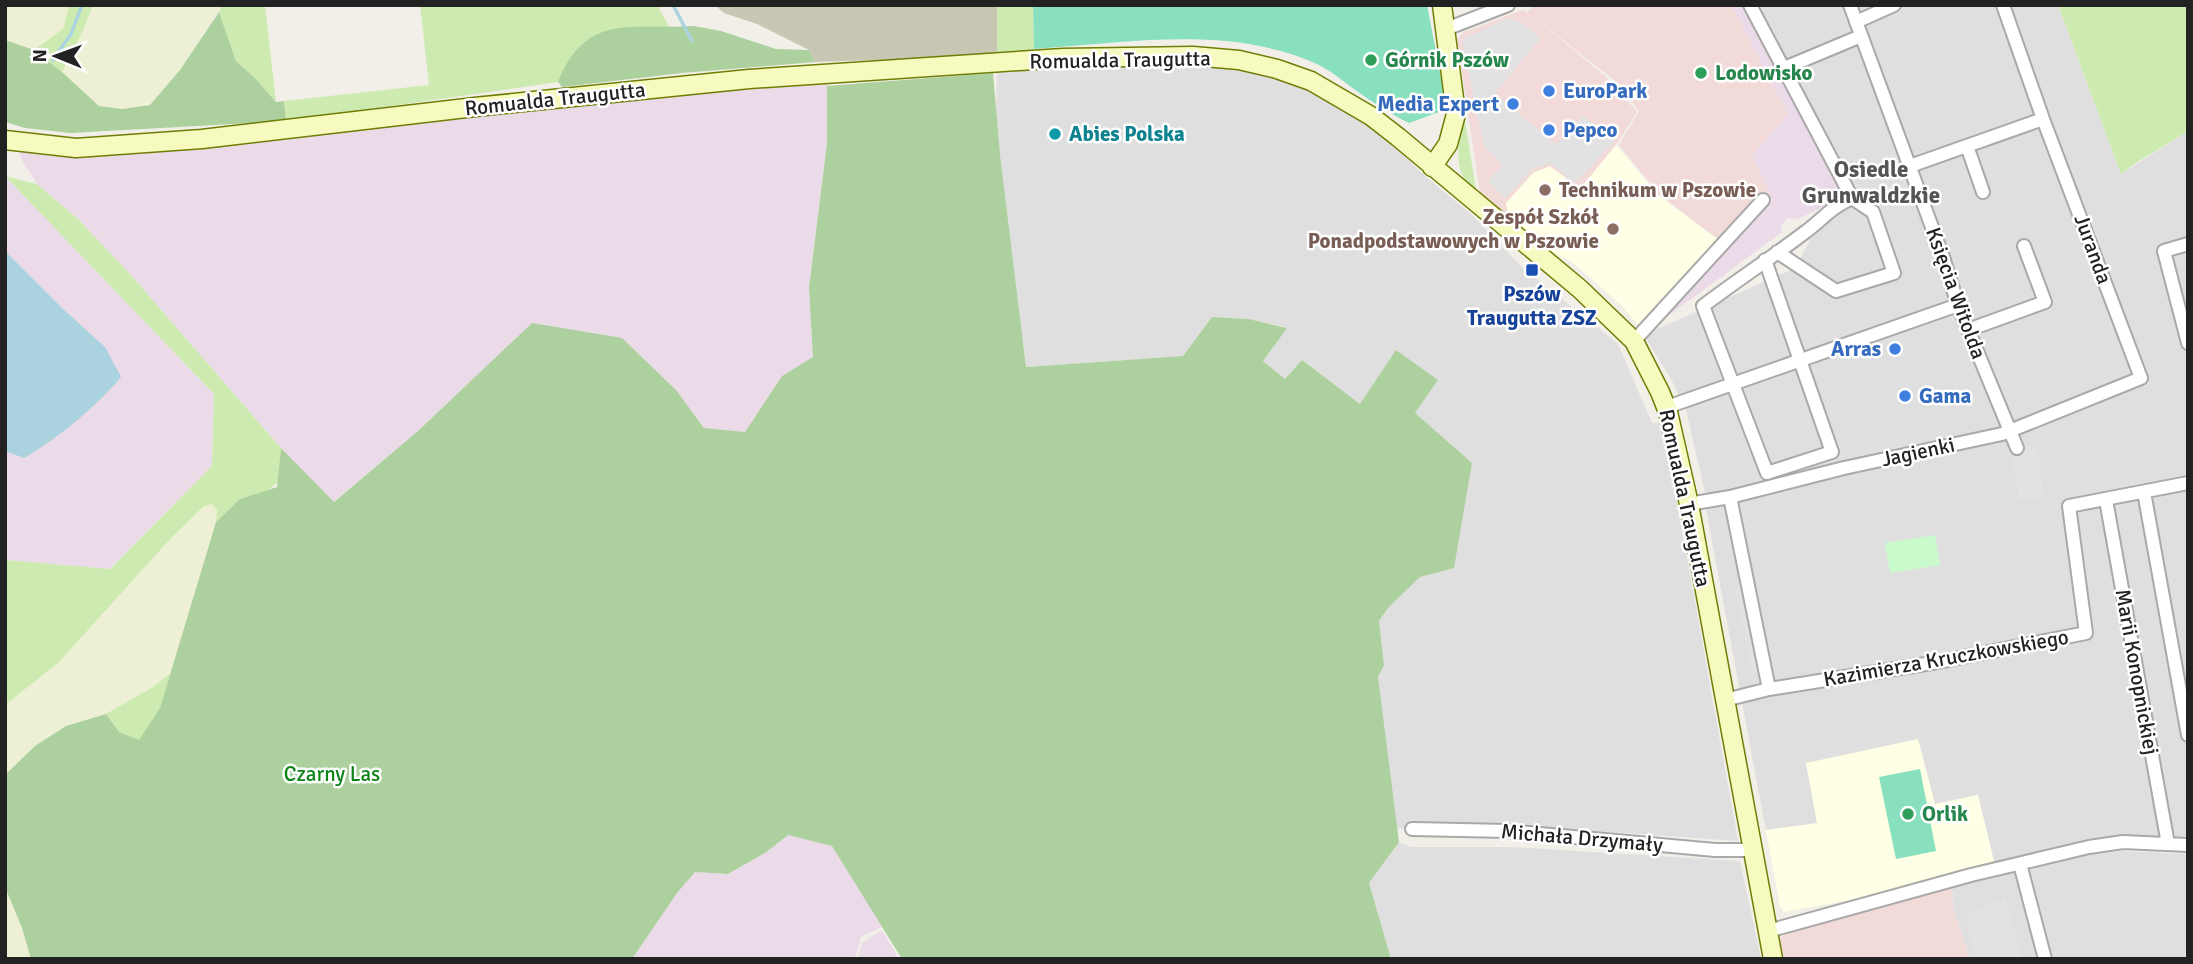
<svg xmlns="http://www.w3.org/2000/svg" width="2193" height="964" font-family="Signika,sans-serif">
	<rect width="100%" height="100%" fill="#f2efe9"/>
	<path fill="#e0dfdf" d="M1751,5H2058L2121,174L2188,131V845L2090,849L2093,855L2121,851L2188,854V959H1970L1953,908L1952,881L1994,861L1978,795L1935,804L1806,763L1818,824L1766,831L1706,509L1982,438L1706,497L1686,410L1671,379L1644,335L1795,268L1817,227L1835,219L1851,202Z
		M1117,62H1175L1239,68L1274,76L1308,88L1367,123L1379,132L1426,177L1471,214L1521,266L1618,344L1652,423H1660L1678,508L1738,841L1569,829L1438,825L1397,829L1377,677L1384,665L1379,621L1388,608L1420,577L1454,568L1415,413L1438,380L1360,404L1302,360L1285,379L1263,361L1286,327L1249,319L1212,317L1183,356L1026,367L1000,154L996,108L997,71Z
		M1399,842L1411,847H1510L1740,861L1761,959H1391L1369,883Z"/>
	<path fill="#f2dad9" d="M1535,5H1744L1791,114L1776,197L1720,241L1659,194L1619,145L1639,111L1619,84L1535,18L1605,76L1637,112L1616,145L1580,189L1550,167L1534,173L1507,203L1508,218L1480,193L1457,39L1464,32L1523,10L1527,13Z
		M1952,881L1953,908L1970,959H1781L1779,939L1805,921Z"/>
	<path fill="#ebdbe8" d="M1731,5H1749L1846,196L1798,219L1788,218L1781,225L1782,232L1652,328L1770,195L1752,155L1788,114Z
		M824,74L827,86V143L809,288L813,357L782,376L745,432L705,429L677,391L532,323L418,431L333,502L289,457L130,274L78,219L37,184L22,160L17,143L76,148Z
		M5,176L214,394L212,466L109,569L5,560Z
		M787,834L832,845L883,926L861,937L855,959H632L677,893L695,872L728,874L765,853Z
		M882,930L899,959H858L862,943Z"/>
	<path fill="#ffffe5" d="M1616,145L1658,195L1720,241L1643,324H1637L1621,305L1571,261L1553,253L1508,218L1506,203L1533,173L1550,166L1580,189Z
		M1918,739L1935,804L1978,795L1994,862L1952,881L1784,912L1780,907L1766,830L1817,823L1806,763Z"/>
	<path fill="#c7c7b4" d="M715,5H997V56L815,62L809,50L757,24L724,13Z"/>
	<path fill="#eef0d5" d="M5,5H69L64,29L34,50L5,40Z
		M93,5H222L180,70L150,105L122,109L99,106L62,72L83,31Z
		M212,504L217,510L216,522L171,673L153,687L106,714L65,726L5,776V705L59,662L172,537L203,507Z
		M5,887L22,928L31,959H5Z"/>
	<path fill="#cdebb0" d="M69,5H93L83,31L62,72L34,50L63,29Z
		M222,5H265L276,102L256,79L236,61L219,12Z
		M420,5H657L670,28C615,27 582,23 558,82L286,121L284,101L429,85Z
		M997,5H1033L1034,49L997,56Z
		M2058,5H2188V131L2136,163L2121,174Z
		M1463,114L1465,121L1477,196C1449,166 1460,150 1463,114Z
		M5,176L37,184L78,219L130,274L281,448L278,482L268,490L240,499L216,522L217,510L212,504L203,507L172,537L59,662L5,705V560L110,569L212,466L214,394Z
		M171,673L160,708L139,741L119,732L106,714L153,687Z"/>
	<path fill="#add19e" d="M219,12L236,61L256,79L276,102L284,101L286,121L71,133L25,128L5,122V40L34,50L62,72L99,106L122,109L150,105L180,70Z
		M694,26L721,31L776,49L809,50L815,62L682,73L562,87L558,82C586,12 631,30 694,26Z
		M993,73L1000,154L1026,367L1183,356L1212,317L1249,319L1287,328L1263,361L1285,379L1302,360L1360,404L1396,350L1438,380L1415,413L1472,463L1454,568L1420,577L1388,608L1379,621L1384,665L1378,677L1399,842L1369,883L1391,959H902L832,846L788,835L765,853L728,874L695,872L677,893L632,959H31L22,928L5,887L6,774L35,746L66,726L106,714L119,732L139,740L160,708L216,522L240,499L277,487L281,448L334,502L418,431L532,323L622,338L677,391L704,428L745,432L782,376L813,357L809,288L827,143V86Z"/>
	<path fill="#c8facc" d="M1935,535L1940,565L1890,573L1885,543Z"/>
	<path fill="#88e0be" d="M1033,5H1427L1447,109L1409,123C1389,113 1372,102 1354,89C1343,81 1331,71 1319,65C1231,24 1128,43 1034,49Z
		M1920,769L1936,851L1896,859L1879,777Z"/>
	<path fill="#e2e2e2" d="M1508,18L1523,24L1541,38L1495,93L1556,145L1583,115L1614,142L1574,184L1550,163L1532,169L1505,199L1488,181L1503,165L1484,147L1462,40Z
		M2037,446L2044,498L2019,501L2012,450Z
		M1744,585L1761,671L1752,673L1735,587Z
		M2005,897L2022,959H1976L1965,916Z"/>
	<path fill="#aad3df" d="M5,251L63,309L105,347L121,377C96,407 57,439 24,458L5,451Z"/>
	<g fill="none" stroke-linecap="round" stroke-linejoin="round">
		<path stroke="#aad3df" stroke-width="3.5" d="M673,5L692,41
			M53,60L71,34L82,5"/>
		<g stroke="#a9a9a9" stroke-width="16">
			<path id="street" d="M1750,5L1852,198L1873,212L1894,273L1836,291L1777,252
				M1850,5L1943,257L1958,305L2017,448
				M1856,22L1894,5
				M1446,29L1508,5
				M1782,69L1861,36
				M1967,146L1983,192
				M1910,166L2043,119
				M2188,244L2164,251L2188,343
				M1765,260L1832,452L1767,473L1703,306C1736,281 1771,258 1804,233C1823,219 1830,208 1852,198
				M1968,330L2045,302L2024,246
				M1634,341L1763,200
				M1667,407L1958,305
				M2144,492L2188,735
				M1730,497L1769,689
				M2106,500L2168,844
				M1689,504L1730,497L1844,468L2002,434L2141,378L2043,119L2003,5
				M1725,700L1769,689L1938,662L2086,633L2069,506L2188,483
				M1412,829L1508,831L1715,850H1752
				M2020,864L2045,959
				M1768,931L1971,875L2089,847L2123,842L2188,845"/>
		</g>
		<g stroke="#707d05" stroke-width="21">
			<path id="secondary" d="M5,140L76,148L202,139L475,107L749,79L1063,58L1193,56L1239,60L1277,69L1311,81L1371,116L1398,137L1580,289L1634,341L1660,392L1668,412L1689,504L1773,959
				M1432,167L1448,144L1456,114L1442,5"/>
		</g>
		<use href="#street" stroke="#fff" stroke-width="12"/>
		<use href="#secondary" stroke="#f7fabf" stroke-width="18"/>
	</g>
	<g fill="#2e9e5b" stroke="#fff" stroke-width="2.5">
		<circle cx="1371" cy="60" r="7"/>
		<circle cx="1701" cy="73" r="7"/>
		<circle cx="1908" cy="814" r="7"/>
	</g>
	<g fill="#3f7fe0" stroke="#fff" stroke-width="2.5">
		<circle cx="1549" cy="91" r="7"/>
		<circle cx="1513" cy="104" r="7"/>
		<circle cx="1549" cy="130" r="7"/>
		<circle cx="1895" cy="349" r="7"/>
		<circle cx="1905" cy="396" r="7"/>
	</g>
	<circle fill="#0f9aa8" stroke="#fff" stroke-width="2.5" cx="1055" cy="134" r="7"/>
	<g fill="#8d6e63" stroke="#fff" stroke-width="2.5">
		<circle cx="1545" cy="190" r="7"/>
		<circle cx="1613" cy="229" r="7"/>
	</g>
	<rect fill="#1a4fb4" stroke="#fff" stroke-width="2.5" x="1525" y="263" width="14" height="14" rx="3.5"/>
	<g text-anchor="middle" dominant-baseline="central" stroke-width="5" stroke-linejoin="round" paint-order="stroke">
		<g font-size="21" fill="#222" stroke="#fff">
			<text transform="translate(1120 60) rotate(-1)">Romualda Traugutta</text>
			<text transform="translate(555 99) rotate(-6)">Romualda Traugutta</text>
			<text transform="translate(2093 249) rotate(70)">Juranda</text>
			<text transform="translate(1956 293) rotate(70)">Księcia Witolda</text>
			<text transform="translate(1918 452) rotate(-12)">Jagienki</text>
			<text transform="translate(1685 498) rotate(78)">Romualda Traugutta</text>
			<text transform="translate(1946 658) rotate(-10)">Kazimierza Kruczkowskiego</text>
			<text transform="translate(2137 672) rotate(80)">Marii Konopnickiej</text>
			<text transform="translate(1582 838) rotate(5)">Michała Drzymały</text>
		</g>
		<g font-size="21" font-weight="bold" fill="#27864d" stroke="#fff" text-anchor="start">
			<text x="1385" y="60">Górnik Pszów</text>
			<text x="1715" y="73">Lodowisko</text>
			<text x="1922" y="814">Orlik</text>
		</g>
		<g font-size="21" font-weight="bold" fill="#366cbe" stroke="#fff" text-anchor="start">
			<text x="1563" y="91">EuroPark</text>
			<text x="1499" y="104" text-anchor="end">Media Expert</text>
			<text x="1563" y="130">Pepco</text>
			<text x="1881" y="349" text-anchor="end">Arras</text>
			<text x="1919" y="396">Gama</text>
		</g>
		<g font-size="21" font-weight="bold" fill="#0d838f" stroke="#fff" text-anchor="start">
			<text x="1069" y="134">Abies Polska</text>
		</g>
		<g font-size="21" font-weight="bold" fill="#785e54" stroke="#fff" text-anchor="start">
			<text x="1559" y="190">Technikum w Pszowie</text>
			<text x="1599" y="217" text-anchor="end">Zespół Szkół<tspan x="1599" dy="24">Ponadpodstawowych w Pszowie</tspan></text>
		</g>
		<g font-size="21" font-weight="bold" fill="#164399" stroke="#fff">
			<text x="1532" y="294">Pszów<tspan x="1532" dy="24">Traugutta ZSZ</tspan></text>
		</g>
		<g font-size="21" fill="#0c8416" stroke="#fff">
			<text x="332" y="774">Czarny Las</text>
		</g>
		<g font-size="23" font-weight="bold" fill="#555" stroke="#fff">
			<text x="1871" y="169">Osiedle<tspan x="1871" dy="26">Grunwaldzkie</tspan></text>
		</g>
	</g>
	<rect width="2193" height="964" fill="none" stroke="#222222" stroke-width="14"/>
	<g transform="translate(56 56) rotate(271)" stroke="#ffffff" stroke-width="5" paint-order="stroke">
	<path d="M0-5L12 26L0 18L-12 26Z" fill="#222222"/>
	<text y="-10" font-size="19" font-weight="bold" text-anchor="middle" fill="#222222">N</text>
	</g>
</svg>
